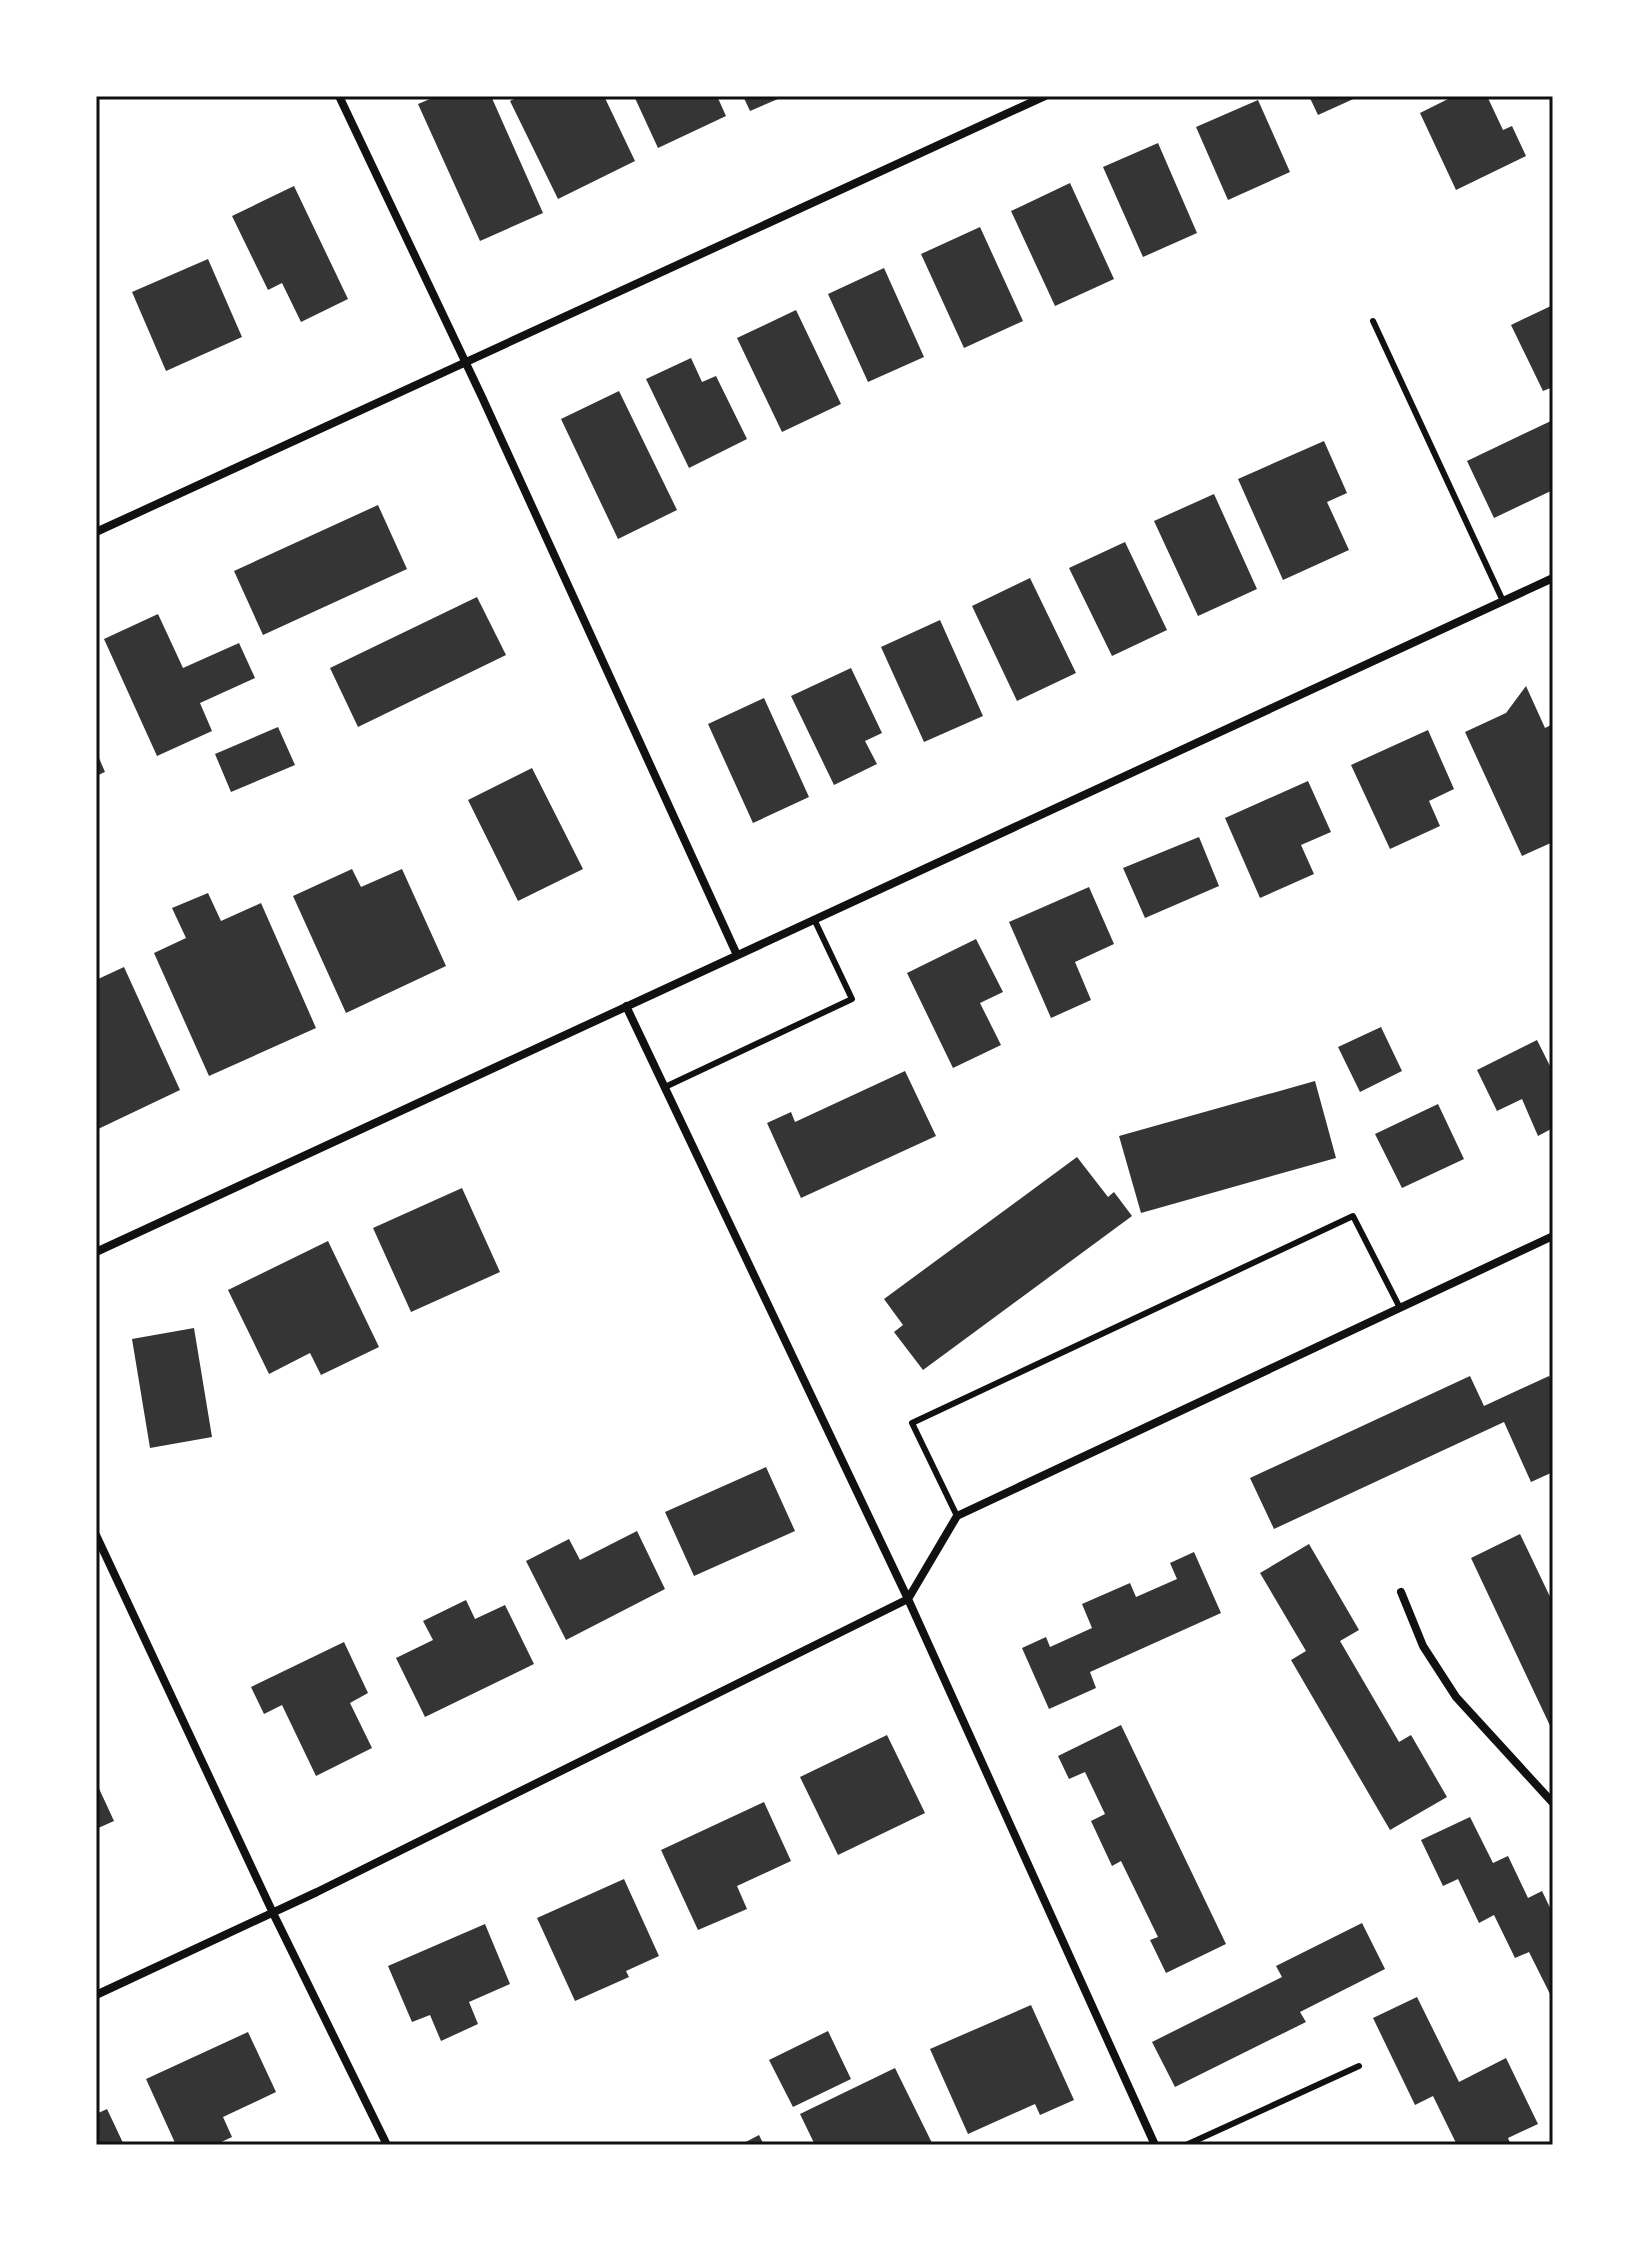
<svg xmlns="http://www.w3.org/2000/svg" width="1649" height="2241" font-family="'DM Sans',sans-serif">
	<rect width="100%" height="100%" fill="#fff"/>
	<path fill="#353535" d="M437,96H491L543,213L480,241L418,104Z
		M520,96H604L635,161L558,199L510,101Z
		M634,96H717L726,116L658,148Z
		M743,96H785L750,111Z
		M1309,96H1360L1318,115Z
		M1454,96H1487L1503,130L1512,126L1526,156L1456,190L1420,113Z
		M1258,100L1290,172L1228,200L1196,127Z
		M1158,143L1197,233L1143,257L1103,167Z
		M1070,183L1114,279L1055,306L1011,211Z
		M294,186L348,299L301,322L282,283L268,290L232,216Z
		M980,227L1023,321L964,348L921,254Z
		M208,259L242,337L166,371L132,292Z
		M884,268L924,357L868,382L828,294Z
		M1553,305V387L1543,391L1511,325Z
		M796,310L841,404L782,432L737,338Z
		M691,358L702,382L716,376L747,439L689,468L646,379Z
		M619,391L677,510L618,539L561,419Z
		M1553,420V490L1494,518L1467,461Z
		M1324,441L1347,493L1327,502L1349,550L1283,580L1238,479Z
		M1214,494L1257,589L1198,616L1154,521Z
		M378,505L407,569L263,635L234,571Z
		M1125,542L1167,630L1112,656L1069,568Z
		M1030,578L1076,673L1017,701L972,606Z
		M477,597L506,655L358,727L330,668Z
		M158,614L183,668L239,643L255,678L200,703L212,731L157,756L104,639Z
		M940,620L983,716L924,742L881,647Z
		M851,668L882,733L865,741L877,764L834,785L791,696Z
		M1526,686L1545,728L1553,724V842L1522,856L1465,732L1506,713Z
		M764,698L809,797L753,823L708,724Z
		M278,727L295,765L231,792L215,754Z
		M1428,730L1454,789L1429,801L1440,826L1390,849L1351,765Z
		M96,751L105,772L96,776Z
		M532,768L583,869L518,901L468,800Z
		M1308,781L1331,832L1301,845L1314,874L1260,898L1225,818Z
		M1199,837L1219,886L1145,918L1123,868Z
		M352,869L361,887L402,869L446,966L346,1013L293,896Z
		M1089,887L1114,944L1075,962L1091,1000L1051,1018L1009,922Z
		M208,893L221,921L261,903L316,1028L209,1076L154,953L186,938L172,908Z
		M976,939L1003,992L980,1003L1001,1045L953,1068L907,973Z
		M124,967L180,1090L96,1130V980Z
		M1381,1027L1402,1071L1360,1092L1338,1047Z
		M1537,1040L1553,1072V1128L1538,1136L1522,1099L1497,1111L1477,1070Z
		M905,1071L936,1136L801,1198L767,1123L791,1112L795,1122Z
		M1315,1081L1336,1158L1141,1213L1119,1136Z
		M1438,1104L1464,1159L1402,1188L1375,1134Z
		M1077,1157L1108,1197L1114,1192L1132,1216L923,1370L894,1332L903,1325L884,1299Z
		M462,1188L500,1272L411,1312L373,1228Z
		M328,1241L379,1347L321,1375L310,1353L269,1374L228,1290Z
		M194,1328L212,1437L150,1448L132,1339Z
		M1470,1376L1484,1406L1549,1376L1553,1384V1472L1531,1482L1504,1422L1274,1529L1250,1478Z
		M766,1467L795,1531L694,1576L665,1512Z
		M637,1531L665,1589L566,1640L526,1561L569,1539L580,1560Z
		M1520,1534L1553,1603V1732L1471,1558Z
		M1309,1544L1359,1630L1340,1641L1399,1742L1411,1735L1447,1797L1390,1830L1291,1660L1306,1651L1260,1573Z
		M1194,1552L1221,1613L1090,1672L1096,1688L1049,1709L1022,1648L1046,1637L1050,1647L1092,1628L1082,1604L1130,1583L1136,1597L1177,1579L1170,1563Z
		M466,1600L475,1619L505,1605L534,1664L425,1717L396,1658L433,1640L423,1621Z
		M344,1642L368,1693L350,1703L372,1748L316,1776L282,1705L264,1714L251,1687Z
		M1121,1725L1226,1944L1166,1973L1150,1940L1158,1937L1121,1861L1112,1866L1091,1821L1105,1814L1085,1772L1069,1779L1058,1756Z
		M887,1735L925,1813L838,1855L800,1777Z
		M96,1782L114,1821L96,1829Z
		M764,1802L791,1861L737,1886L747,1909L698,1930L661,1850Z
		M1470,1817L1493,1863L1508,1856L1528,1898L1542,1891L1553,1914V1993L1550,1994L1529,1952L1515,1958L1494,1915L1479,1923L1458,1879L1443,1886L1421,1840Z
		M624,1879L659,1956L626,1971L629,1977L575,2001L537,1918Z
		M1362,1923L1385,1969L1300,2012L1306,2022L1175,2087L1152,2042L1282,1977L1276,1966Z
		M485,1924L510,1984L469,2002L478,2024L441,2041L430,2015L412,2022L388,1966Z
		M1417,1997L1459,2082L1506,2058L1538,2124L1508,2138L1511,2145H1457L1433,2096L1415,2105L1373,2018Z
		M1031,2005L1074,2100L1040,2115L1035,2104L968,2134L930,2049Z
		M828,2031L851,2079L793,2107L769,2060Z
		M248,2032L276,2092L223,2117L232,2137L215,2145H176L146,2079Z
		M895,2068L933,2145H815L800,2114Z
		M107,2109L124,2145H96V2114Z
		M759,2135L764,2145H740Z"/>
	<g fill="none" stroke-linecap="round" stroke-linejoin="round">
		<path stroke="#111" stroke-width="6" d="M1373,321L1503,601
			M665,1087L852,999L814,919
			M957,1516L912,1423L1353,1216L1400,1308
			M1186,2145L1359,2066"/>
		<path stroke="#111" stroke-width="8" d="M339,96L482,397L737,955
			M96,532L1045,96
			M626,1006L908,1599L1155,2145
			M96,1252L1553,578
			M96,1535L273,1913L387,2145
			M1401,1592L1423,1646L1456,1697L1553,1803
			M96,1995L317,1892L908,1599L957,1516L1553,1236"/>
	</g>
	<rect width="1649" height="2241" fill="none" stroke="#ffffff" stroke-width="196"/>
	<rect x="98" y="98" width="1453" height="2045" fill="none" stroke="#111" stroke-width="3"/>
</svg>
